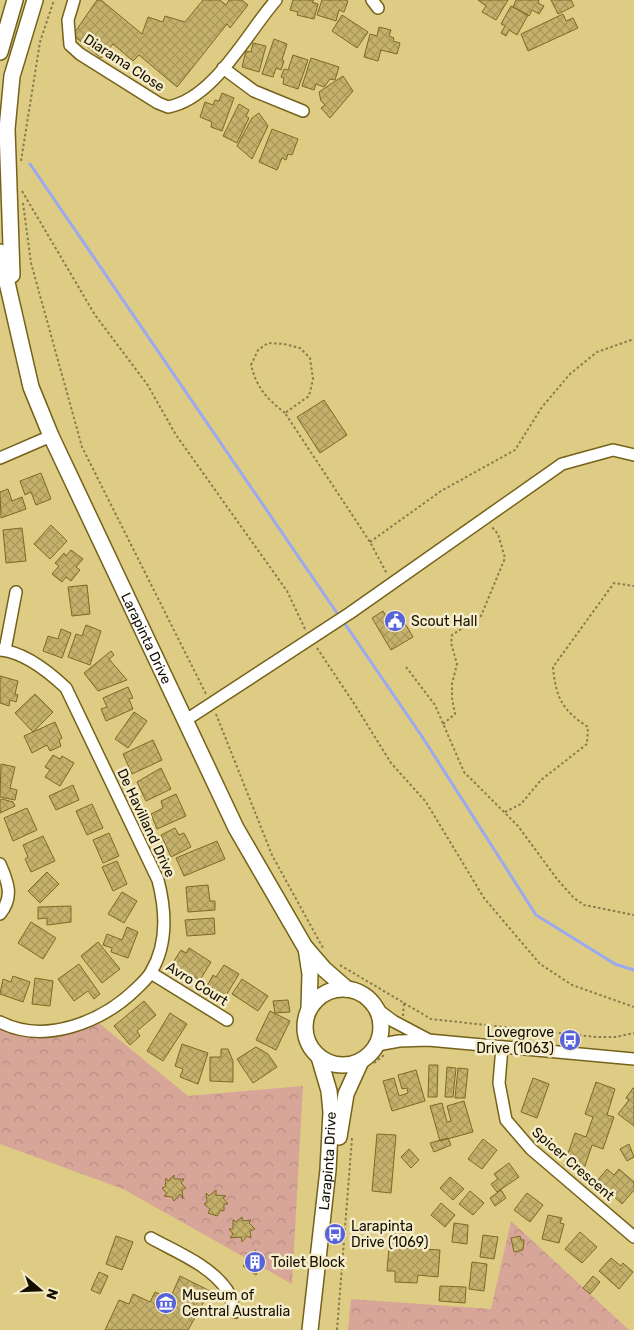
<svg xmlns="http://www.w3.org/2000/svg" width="634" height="1330" font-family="Rubik,sans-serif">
	<defs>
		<pattern id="forest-crowns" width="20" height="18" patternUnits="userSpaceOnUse" patternTransform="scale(1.25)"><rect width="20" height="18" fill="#d7a699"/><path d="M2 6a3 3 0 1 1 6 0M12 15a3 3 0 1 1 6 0" fill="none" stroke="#b88e82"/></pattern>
		<pattern id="building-cross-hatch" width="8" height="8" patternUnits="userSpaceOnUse" patternTransform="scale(1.25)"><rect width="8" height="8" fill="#c5b16b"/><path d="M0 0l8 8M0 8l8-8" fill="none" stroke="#a8975b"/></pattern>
	</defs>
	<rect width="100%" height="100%" fill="#decb84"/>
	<path fill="url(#forest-crowns)" d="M94,1019L188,1096L303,1086L292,1284L123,1189L0,1144V1022L27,1029Z
		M511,1221L629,1330H348L351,1299L491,1309Z"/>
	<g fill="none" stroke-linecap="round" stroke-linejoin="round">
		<path stroke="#9baaef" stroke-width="3" d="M30,164L339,616
			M343,621L423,738L536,915L615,964L634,970"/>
	</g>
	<path fill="url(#building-cross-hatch)" stroke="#7d6a22" d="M97,0H101L142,34L148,17L163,22L165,16L185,22L203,0H220L226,5L229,0H242L248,5L230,28L227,24L177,87L139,55L133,61L113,44L101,58L73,35Z
		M293,0H314L312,2L318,4L314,19L297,15L298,12L290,10Z
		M322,0H345L348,1L344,12L339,10L336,21L317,15Z
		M478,0H508L496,20L482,12L486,6Z
		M516,0H539L538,3L544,6L539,14L532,10L529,16L513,7Z
		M551,0H571L574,6L558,14Z
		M511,6L528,15L517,35L509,30L506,36L501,33L505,26L501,24Z
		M563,14L566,21L573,18L578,28L528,51L521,34Z
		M342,15L368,32L357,48L332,31Z
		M379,27L391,30L389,36L394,38L393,41L400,43L397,54L381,50L378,61L364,57L370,34L377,36Z
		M274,39L287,44L282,60L284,61L281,70L276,68L273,77L262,74Z
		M253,43L266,46L259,72L242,67L246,51L251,52Z
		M293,55L308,60L298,89L283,84L284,78L281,77L284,69L288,70Z
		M311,58L339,67L335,80L330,79L324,87L316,84L314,90L302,86Z
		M343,76L353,91L330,118L321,108L325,105L321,101L319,92Z
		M222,93L234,98L222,131L211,127L212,122L200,117L205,102L213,105L215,100L219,101Z
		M239,104L249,110L246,116L249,118L237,143L223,136Z
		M259,113L268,126L252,159L237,146L252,118Z
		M272,129L298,139L292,155L288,154L286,160L282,158L277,170L259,162Z
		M324,400L347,435L320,453L297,417Z
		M41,473L51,499L36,505L31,492L25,495L20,481Z
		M8,489L12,501L22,497L26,509L1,518L0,492Z
		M51,525L67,541L50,559L34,544Z
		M22,528L26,561L6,563L3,530Z
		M71,550L83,559L76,567L80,570L71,581L66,577L62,582L52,574L59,566L55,563L64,553L66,556Z
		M87,585L90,614L72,616L68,587Z
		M383,611L389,621L400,615L413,637L391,650L372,618Z
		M86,625L101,631L90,665L68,657L76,634L82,636Z
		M61,629L71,633L62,658L43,651L48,636L58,639Z
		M111,651L114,655L109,659L127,680L98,691L84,673Z
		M0,676L18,681L15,694L18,695L16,702L10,700L9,706L0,703Z
		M128,687L133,698L129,699L133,709L106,721L101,709L107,707L103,698Z
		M35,694L53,712L33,732L15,713Z
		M134,712L147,721L128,748L115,739Z
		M55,722L62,738L59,740L61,746L50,751L47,745L32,753L24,736Z
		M153,740L162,760L132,774L123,754Z
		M53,755L60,759L62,756L74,763L60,786L45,777L50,770L45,767Z
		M1,764L15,767L10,788L17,790L15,800L0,797Z
		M161,768L171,789L146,801L137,782Z
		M73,785L79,800L56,810L49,796Z
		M176,794L186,816L157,829L151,814L163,808L161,801Z
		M2,799L13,802L15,806L0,813V800Z
		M92,804L103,828L87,835L76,811Z
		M27,808L37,830L13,841L4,818Z
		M175,828L179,835L184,833L191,847L171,857L161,835Z
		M109,833L119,856L103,863L93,840Z
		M43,836L55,861L31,872L25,859L28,857L23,845Z
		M217,841L225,859L184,876L176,858Z
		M117,861L127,884L113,891L102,867Z
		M47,872L59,884L40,903L28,891Z
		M208,885L210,901H215V910L188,912L186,887Z
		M122,892L137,901L124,923L108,914Z
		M71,906V922L47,925V918L38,919V907Z
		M214,918L215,934L187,936L185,920Z
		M31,922L56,938L43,959L18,943Z
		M127,927L138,932L128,958L111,952L112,948L103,945L107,934L122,940Z
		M98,942L120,969L102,983L81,956Z
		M189,948L211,962L200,980L172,964L181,950L186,953Z
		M79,964L100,994L94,999L88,991L74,1001L58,979Z
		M224,965L239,974L224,999L206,988L213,975L216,977Z
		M13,976L30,982L23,1002L0,994L3,979L11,982Z
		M35,978L53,981L50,1006L32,1004Z
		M242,979L268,996L258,1011L232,994Z
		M288,1000L290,1012L275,1013L273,1001Z
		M144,1001L156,1015L137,1031L140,1036L130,1045L114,1026Z
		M270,1011L290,1021L276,1050L256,1040Z
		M170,1013L187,1024L163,1061L147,1051Z
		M182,1044L208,1053L198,1084L180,1077L183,1069L175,1066Z
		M256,1047L268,1054L277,1067L253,1083L237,1059Z
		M221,1049H228L233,1061V1082L210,1081V1057H221Z
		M429,1065H438L437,1097H428Z
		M447,1067L456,1068L453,1097H445Z
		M458,1068L468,1069L465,1098H455Z
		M416,1070L425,1101L392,1111L383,1081L394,1078L399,1096L408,1093L407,1088L402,1089L398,1075Z
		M533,1078L549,1084L537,1118L521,1112Z
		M596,1082L615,1089L607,1115L614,1117L603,1149L592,1145L583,1172L564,1165L575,1133L586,1137L593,1117L585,1114Z
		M633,1088H634V1126L618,1114L629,1100L626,1098Z
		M464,1101L473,1132L440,1141L430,1106L442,1103L447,1122L451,1121L447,1106Z
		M377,1134L396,1135L391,1193L372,1191Z
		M448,1138L451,1145L434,1152L430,1143Z
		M483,1139L497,1150L482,1169L468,1159Z
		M629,1144L634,1157L627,1161L620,1149Z
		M409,1149L419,1160L411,1168L401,1157Z
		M509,1163L519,1177L497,1192L491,1184L498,1179L494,1174Z
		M607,1169L614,1175L619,1169L634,1182V1190L622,1204L597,1181Z
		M174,1175V1179H184L181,1183L186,1188L182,1190L183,1199L180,1194L174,1201L172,1197L164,1196L167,1194L162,1188L165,1187L166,1178L168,1181Z
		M450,1177L464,1189L453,1200L440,1188Z
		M216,1190V1195L226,1196L223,1198L228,1204H224V1211L221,1210L217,1216L208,1213L210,1209L204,1204L207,1202L206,1193L209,1196Z
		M501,1190L506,1198L495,1206L490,1198Z
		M470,1191L484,1203L473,1215L459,1204Z
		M527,1193L543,1205L530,1222L514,1210Z
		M441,1203L455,1215L445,1227L431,1215Z
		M548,1215L562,1218L560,1223L564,1224L559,1243L542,1239Z
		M242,1217L243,1221L251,1220L249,1223L255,1229L250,1231L251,1238L247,1236L242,1242L241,1237L230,1238L233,1234L229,1229H233V1220L236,1222Z
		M391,1222H403L402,1248L440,1250L438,1277L418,1275L417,1283L395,1282V1271H387Z
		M454,1223L468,1225L467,1244L452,1242Z
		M580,1232L597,1247L582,1263L565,1249Z
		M483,1235L498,1237L494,1259L480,1257Z
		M116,1236L133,1242L122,1270L106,1264Z
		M520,1236L521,1240H524L523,1250L514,1252L511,1238Z
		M255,1250L266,1258L256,1275L243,1266Z
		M611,1258L621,1266L623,1263L633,1272L619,1289L599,1271Z
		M472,1262L487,1264L484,1291L469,1289Z
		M99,1272L108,1276L100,1294L91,1290Z
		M180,1276L210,1291L188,1330H105L119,1300L129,1304L133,1294L150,1302L155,1292L170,1299Z
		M593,1276L600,1282L590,1294L583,1288Z
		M440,1286L466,1287L465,1303L439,1301Z"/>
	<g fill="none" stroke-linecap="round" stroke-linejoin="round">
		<g stroke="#756218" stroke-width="14">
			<path id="minor" d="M74,0L68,20L70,45L80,54L158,103L168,107C214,99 247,33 276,0
				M372,0L378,8
				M223,68L254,91L303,111
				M0,458L51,436
				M0,650C24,652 49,672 66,688L158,880C166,911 168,944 151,972C148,978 141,984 136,989C102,1022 45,1045 0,1022
				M5,650L16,592
				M186,720L350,613L562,464L613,450L634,455
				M0,864C8,882 14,897 0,914
				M151,973L227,1020
				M377,1009L393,1021L427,1039
				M377,1045L399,1041L428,1040L634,1059
				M502,1047L499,1083L506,1120L531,1149L634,1237
				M151,1238C176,1252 210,1265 227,1290C231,1296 232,1305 235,1312"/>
		</g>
		<g stroke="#756218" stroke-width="18">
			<g id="major">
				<path d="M0,52L15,0"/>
				<path id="s1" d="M0,252L31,387L51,436L236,828L305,947L324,969L347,989"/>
				<path d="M12,275L7,129L12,76L35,0"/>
				<path d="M306,948L310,974L309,1009"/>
				<circle cx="343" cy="1027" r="38"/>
				<path d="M339,1137L346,1094L361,1061"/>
				<path id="s2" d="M310,1330L328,1170L331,1112L329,1091L319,1057"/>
			</g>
		</g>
		<path stroke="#897c4c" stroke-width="2" stroke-dasharray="2.5 2.5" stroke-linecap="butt" d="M21,161L40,42L54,0
			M22,191L95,315L147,384L176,435L287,591L305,629
			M23,203L31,263L82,447L206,694
			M285,413C266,398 257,388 251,365L258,350L268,343L284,344L300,348L310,358L313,379L309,396L285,413L370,542L387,574
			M370,542L441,491L515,450L542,407L570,374L597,352L634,339
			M317,648L355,705L391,763L426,802L484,898L540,964L572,985L634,1007
			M406,667L435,705L464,772L518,826L557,879L574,898L584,905L634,915
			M216,714L272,855L323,948
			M443,724L455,714L452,698V684L457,664L451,643L452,635L481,616L505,558L498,534L492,527
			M505,812L521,804L541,780L587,744L588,727C562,710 556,698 553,667L614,583L634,586
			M340,965L404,1003L403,1016
			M404,1003L431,1019L596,1037H616L634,1033
			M374,1063L384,1055
			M337,1330L352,1138"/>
		<use href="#minor" stroke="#fff" stroke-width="11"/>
		<use href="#major" stroke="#fff" stroke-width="15"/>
	</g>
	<defs>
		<g id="civic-disc" transform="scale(1.125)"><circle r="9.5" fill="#5763da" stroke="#f5ecc9"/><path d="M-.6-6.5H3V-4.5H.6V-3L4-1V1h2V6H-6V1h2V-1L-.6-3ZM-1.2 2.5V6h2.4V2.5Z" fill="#fff"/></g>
		<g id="bus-disc" transform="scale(1.125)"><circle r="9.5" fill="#5763da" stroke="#f5ecc9"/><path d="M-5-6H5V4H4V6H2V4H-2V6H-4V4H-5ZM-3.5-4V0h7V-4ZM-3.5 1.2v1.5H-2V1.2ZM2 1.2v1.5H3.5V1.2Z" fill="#fff"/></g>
		<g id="building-disc" transform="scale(1.125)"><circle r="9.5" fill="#5763da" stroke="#f5ecc9"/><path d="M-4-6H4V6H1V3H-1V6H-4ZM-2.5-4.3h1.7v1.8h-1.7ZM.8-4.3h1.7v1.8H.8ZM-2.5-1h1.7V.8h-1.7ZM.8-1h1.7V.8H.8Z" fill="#fff"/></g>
		<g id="museum-disc" transform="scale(1.125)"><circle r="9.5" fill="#5763da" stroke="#f5ecc9"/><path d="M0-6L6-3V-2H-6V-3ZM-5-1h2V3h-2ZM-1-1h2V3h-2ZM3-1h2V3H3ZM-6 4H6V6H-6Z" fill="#fff"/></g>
	</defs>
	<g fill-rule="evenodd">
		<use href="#civic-disc" x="395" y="621"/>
		<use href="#bus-disc" x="570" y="1040"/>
		<use href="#bus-disc" x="335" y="1234"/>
		<use href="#building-disc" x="255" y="1262"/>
		<use href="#museum-disc" x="166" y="1303"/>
	</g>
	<g text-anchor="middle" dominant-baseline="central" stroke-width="5" stroke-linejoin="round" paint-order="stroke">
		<g font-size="14" fill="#150f00" stroke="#f5ecc9">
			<text transform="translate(124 63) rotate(33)">Diarama Close</text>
			<text stroke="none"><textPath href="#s1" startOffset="415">Larapinta Drive</textPath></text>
			<text transform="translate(146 823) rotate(65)">De Havilland Drive</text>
			<text transform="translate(197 984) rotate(32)">Avro Court</text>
			<text stroke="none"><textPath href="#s2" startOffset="170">Larapinta Drive</textPath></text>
			<text transform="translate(573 1164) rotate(41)">Spicer Crescent</text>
		</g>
		<g font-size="14" fill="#150f00" stroke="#f5ecc9" text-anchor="start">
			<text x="411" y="621">Scout Hall</text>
			<text x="554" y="1032" text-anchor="end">Lovegrove<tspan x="554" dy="16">Drive (1063)</tspan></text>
			<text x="351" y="1226">Larapinta<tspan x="351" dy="16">Drive (1069)</tspan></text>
			<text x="271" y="1262">Toilet Block</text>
			<text x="182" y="1295">Museum of<tspan x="182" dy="16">Central Australia</tspan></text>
		</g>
	</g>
	<g transform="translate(40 1290) rotate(109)" stroke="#f5ecc9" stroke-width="4" paint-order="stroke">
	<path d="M0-4L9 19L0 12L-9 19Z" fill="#150f00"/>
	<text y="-8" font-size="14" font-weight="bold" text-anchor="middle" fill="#150f00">N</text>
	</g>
</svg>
